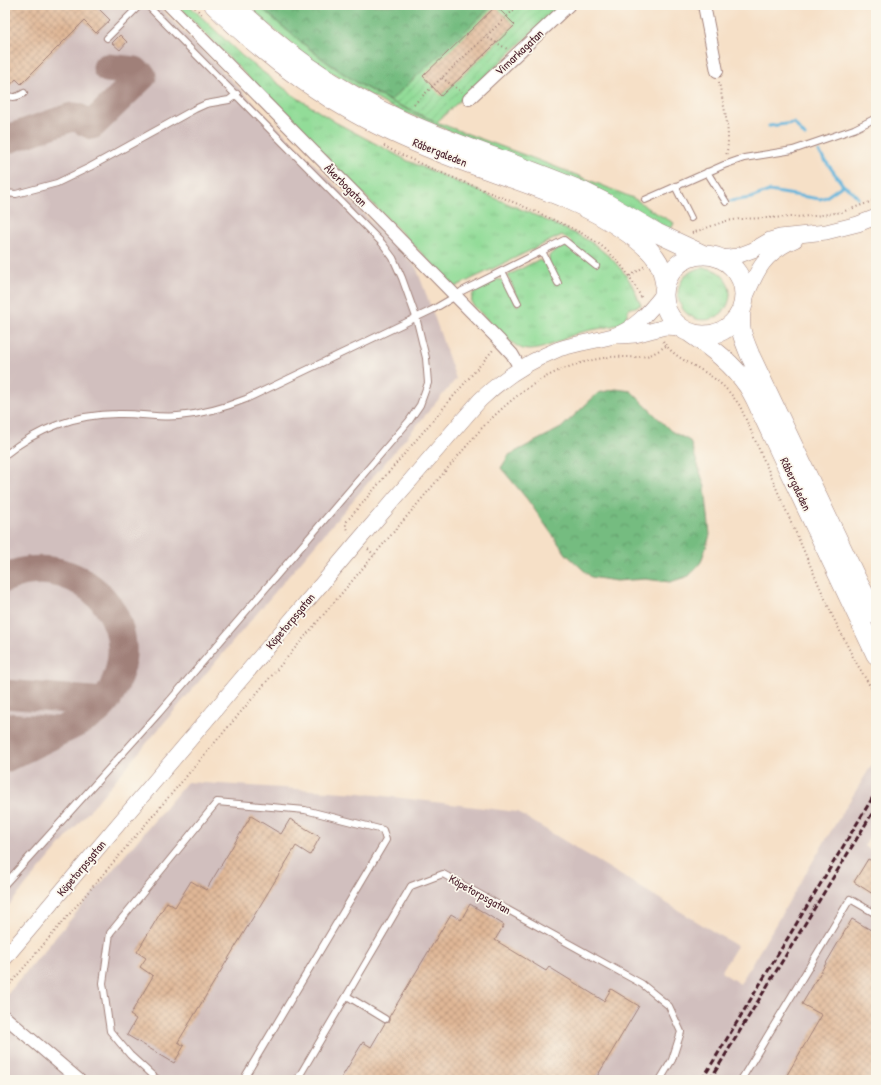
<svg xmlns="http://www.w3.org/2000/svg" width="881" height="1085" font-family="'Patrick Hand',sans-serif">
	<defs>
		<pattern id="grass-tufts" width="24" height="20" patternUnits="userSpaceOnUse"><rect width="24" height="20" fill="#92dc98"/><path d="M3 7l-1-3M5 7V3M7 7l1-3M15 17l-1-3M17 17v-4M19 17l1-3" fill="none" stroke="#7fbc83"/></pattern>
		<pattern id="forest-crowns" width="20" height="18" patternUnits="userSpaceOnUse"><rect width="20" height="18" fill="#75bc80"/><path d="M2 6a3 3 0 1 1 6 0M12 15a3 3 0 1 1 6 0" fill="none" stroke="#629869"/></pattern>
		<pattern id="garden-furrows" width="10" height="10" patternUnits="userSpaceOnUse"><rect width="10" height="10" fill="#92dc98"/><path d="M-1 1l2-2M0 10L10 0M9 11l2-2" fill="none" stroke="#7fbc83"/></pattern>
		<pattern id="building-cross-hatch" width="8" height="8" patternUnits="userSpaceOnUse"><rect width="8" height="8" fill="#e0b796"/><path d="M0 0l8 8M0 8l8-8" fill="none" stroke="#b8947b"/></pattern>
	</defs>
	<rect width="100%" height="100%" fill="#fbf7ec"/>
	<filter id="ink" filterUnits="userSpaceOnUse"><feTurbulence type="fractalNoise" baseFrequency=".025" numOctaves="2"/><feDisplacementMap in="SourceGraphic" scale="8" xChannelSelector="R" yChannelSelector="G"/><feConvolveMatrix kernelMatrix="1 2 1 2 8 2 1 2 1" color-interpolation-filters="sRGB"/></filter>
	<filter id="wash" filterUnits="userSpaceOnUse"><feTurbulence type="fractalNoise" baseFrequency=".012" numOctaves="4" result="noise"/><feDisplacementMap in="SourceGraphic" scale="16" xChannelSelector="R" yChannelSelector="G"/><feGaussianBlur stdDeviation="0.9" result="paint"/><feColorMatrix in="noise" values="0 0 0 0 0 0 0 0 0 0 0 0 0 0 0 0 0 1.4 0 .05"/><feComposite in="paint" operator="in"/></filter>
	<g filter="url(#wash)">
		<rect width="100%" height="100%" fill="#f6e0c7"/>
		<path fill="#d1bfbe" d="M5,5H157L416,267L432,310L456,379L5,910Z
			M876,758V825L864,846L876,854V1080H5V997L187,782L360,793L517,812L737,946L721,972L740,984L825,841Z"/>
		<path fill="url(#grass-tufts)" stroke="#6e7e62" d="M177,5H189L242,56L293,95L335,122L408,161L539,217L580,236L594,244L612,259L626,275L632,285L641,305L629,309L624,322L620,324C607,328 592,329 578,333C564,338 538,354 523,349C510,345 483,315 472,304C472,301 471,298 473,294C476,288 489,282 496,280C499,279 502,280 505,282L517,306L520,304L508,276L509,275L538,260L546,263L549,260V256C555,248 565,248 573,244V243L562,235L455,287Z
			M245,5H258C298,41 341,77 390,101C425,119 463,132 500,146C545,162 589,180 633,198L641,203L647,208L674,223L670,231L494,149L387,105L309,59Z
			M678 294a26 26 0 1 1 52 0a26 26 0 1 1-52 0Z"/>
		<path fill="url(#forest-crowns)" stroke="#606e56" d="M258,5H493L390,101C376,93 362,86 350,78C317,56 287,31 258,5Z
			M616,389L631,391L671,431L690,441L705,487L710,535L701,562L689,576L670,582L645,579L616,581L591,577L566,554L527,499L501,468L509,455L561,428L598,393Z"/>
		<path fill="url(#garden-furrows)" stroke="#6e7e62" d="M493,5H561L437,122L390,101Z"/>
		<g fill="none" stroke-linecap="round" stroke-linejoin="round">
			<path stroke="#5fb3db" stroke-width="3" d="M769,126L794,123L805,136
				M819,152L843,185L853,192L858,198
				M730,201L751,198L769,191L820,199L826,197L843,185"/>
			<path stroke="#a08079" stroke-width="29" d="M107,68L135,71L139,78
				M5,140L72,117H76L92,125L142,76
				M5,578C66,549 138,605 119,672C116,682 112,693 105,702C92,718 72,725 54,734C38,742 21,750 5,758
				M5,694L104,702
				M5,727L59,731"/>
		</g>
		<g id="blocks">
			<path fill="url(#building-cross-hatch)" d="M5,5H95L110,20L96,33L84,21L21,84L16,79L6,90Z
				M496,6L515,25L441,96L423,76Z
				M120,35L127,42L120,50L112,43Z
				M251,816L281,834L290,819L320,837L310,855L296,846L178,1042L184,1046L174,1063L127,1035L136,1019L130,1015L153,976L140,967L146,958L137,952L167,902L175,907L191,881L206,890Z
				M868,859L876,863V896L854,882Z
				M470,904L504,925L495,940L546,971L549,967L604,1001L611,989L639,1006L595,1080H340L363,1042L371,1047L385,1023L389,1022V1017L451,914L461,920Z
				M852,919L876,933V1080H784L822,1015L802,1004Z"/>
		</g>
	</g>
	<g filter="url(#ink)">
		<use href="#blocks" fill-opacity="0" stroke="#a08079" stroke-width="1"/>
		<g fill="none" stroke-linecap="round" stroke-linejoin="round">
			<g stroke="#a08079" stroke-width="8">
				<path id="service" d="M107,38L140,5
					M5,94C13,99 17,97 24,93
					M707,172L726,202
					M675,186L691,218
					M5,193L16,194L57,183L90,167L195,109L206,104L229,100L237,94
					M645,200L724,165L744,158L793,150L854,129L876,118
					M542,251L558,283
					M502,271L518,303
					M5,455C37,429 76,414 117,414C138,413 158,418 178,416C202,414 224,408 246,399L432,310L456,296L462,291L564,240L596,266
					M5,884L159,713L409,421L420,405L428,383L426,358L416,317L402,278L393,258L382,243L147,5
					M347,996L385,1019
					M159,1080L154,1077L130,1055L110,1031L103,983L110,933L217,802L305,810L383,830L386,840L243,1080
					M297,1080L411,886L443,874L642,984L669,1006L681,1032L672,1060L660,1080
					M741,1080L850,899L876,914"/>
			</g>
			<g stroke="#a08079" stroke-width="14">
				<path id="minor" d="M169,5L500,341L512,354L520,368
					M704,5L717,71
					M469,99L569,5
					M5,1017L79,1080"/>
			</g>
			<g stroke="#a08079" stroke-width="16">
				<path id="tertiary" d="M721,258L737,256L753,250L770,240L780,237L826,232L858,224L876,217
					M744,301C757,270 763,254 795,240
					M620,336L635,335L665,327L682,328
					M5,958L358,541L480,400C504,377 529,361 559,349C577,343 595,341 613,336C635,329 650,311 664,293"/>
			</g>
			<g stroke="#a08079" stroke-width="20">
				<path id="primary" d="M214,5C256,47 303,84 355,113C387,131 420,145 454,158C513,180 577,196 628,233C638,240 648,247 655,257C662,266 663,275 665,285
					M234,5C291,60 358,104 431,133C482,154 534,170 584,192L606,203L657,233L702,254
					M664 295a40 40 0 1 1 80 0a40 40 0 1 1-80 0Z
					M741,311C739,331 743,337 750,355L859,584L876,615
					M690,333C712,348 733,364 748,386C753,394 758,404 762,414L876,655"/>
			</g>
			<path stroke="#a08079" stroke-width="2" stroke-dasharray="1 3" stroke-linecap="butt" d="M192,5L203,15
				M506,5L511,12
				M485,36L507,49
				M442,78L462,92
				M719,82C723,105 732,133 726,156
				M414,104L519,5
				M384,146C435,173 490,191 543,215C564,225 586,233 604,248C622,263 632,279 642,299
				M692,233L726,221L740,219L815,216L842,212L876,200
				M630,276L645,266
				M663,341C673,358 696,365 712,377C724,385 732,395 740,406L833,617L854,659L876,696
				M349,533L346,525L347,521L493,350
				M368,549L374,555
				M5,990L481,429C520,389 553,365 610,357C622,356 638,359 650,355C655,353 661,349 666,346"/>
			<use href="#service" stroke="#fff" stroke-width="6"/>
			<use href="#minor" stroke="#fff" stroke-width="12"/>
			<use href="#tertiary" stroke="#fff" stroke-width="15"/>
			<use href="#primary" stroke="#fff" stroke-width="19"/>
			<path stroke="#4a1f2b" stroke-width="3" stroke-dasharray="6 3" stroke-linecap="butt" d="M702,1080L876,792
				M710,1080L876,807"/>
		</g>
	</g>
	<g text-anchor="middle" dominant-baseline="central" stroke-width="3.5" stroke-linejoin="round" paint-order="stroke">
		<g font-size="12" fill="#4a1f2b" stroke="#fbf7ec">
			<text transform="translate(519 52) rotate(-43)">Vimarkagatan</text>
			<text transform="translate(440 152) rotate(22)">Råbergaleden</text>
			<text transform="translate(346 185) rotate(45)">Åkerbogatan</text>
			<text transform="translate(796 484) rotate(65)">Råbergaleden</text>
			<text transform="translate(290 621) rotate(-50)">Köpetorpsgatan</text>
			<text transform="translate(81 868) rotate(-50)">Köpetorpsgatan</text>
			<text transform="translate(480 894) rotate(29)">Köpetorpsgatan</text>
		</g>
	</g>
	<rect width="881" height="1085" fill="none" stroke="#fbf7ec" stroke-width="20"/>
</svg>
